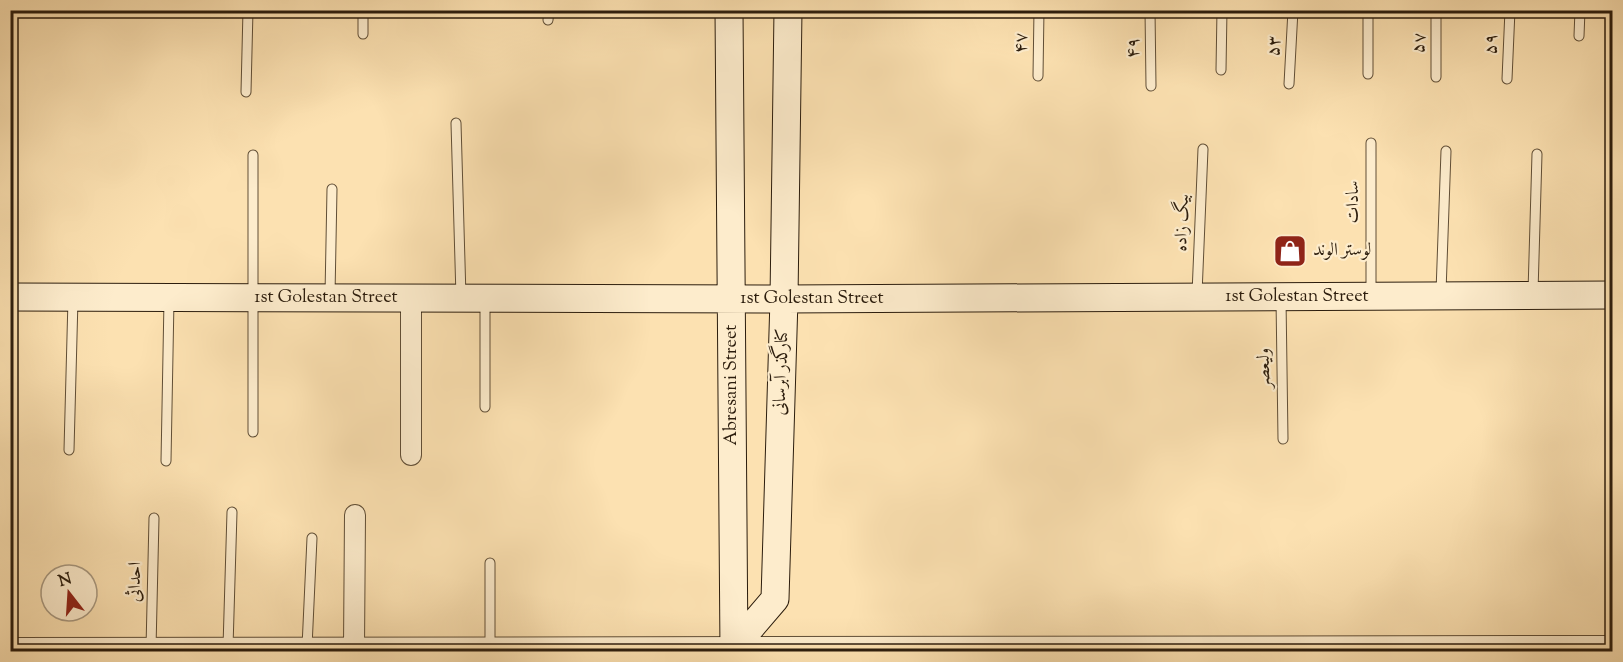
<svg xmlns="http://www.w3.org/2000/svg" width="1623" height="662" font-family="'Sorts Mill Goudy',Amiri,serif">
	<rect width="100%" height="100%" fill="#fce1b1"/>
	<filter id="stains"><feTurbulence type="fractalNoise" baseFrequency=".00333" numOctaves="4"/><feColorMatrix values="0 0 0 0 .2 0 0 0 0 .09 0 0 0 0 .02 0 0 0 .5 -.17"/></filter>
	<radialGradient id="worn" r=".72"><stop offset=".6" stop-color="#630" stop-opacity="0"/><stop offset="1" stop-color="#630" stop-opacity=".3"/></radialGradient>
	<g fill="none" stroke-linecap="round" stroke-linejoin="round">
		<g stroke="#604e36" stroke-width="11">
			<path id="lane" d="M1150,10L1151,86
				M548,20L549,10
				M363,34V10
				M1579,36L1580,10
				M1221,70L1222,10
				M1368,74V10
				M1038,76L1039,10
				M1436,77V10
				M1507,79L1510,10
				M1289,84L1293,10
				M246,92L248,10
				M456,123L461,297
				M1441,292L1446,151
				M1533,292L1537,154
				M1371,293V143
				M1197,294L1203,149
				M330,295L332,189
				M1281,299L1283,439
				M485,301V407
				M253,432V155
				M69,450L73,299
				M166,461L169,300
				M490,563V647
				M228,647L232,512
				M307,647L312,538
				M151,648L154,518"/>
		</g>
		<g stroke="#604e36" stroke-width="22">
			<path id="street" d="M411,299V455
				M354,647L355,515
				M10,648L1612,646"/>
		</g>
		<g stroke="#2c1d0d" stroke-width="29">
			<path id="secondary" d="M729,10L734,652
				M10,297L784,299L1612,295
				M734,647L775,599L784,299L788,10"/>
		</g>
		<use href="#lane" stroke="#fdeccc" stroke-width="9"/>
		<use href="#street" stroke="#fdeccc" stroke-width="20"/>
		<use href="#secondary" stroke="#fdeccc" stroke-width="27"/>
	</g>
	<defs>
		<g id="shop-square" transform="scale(1.725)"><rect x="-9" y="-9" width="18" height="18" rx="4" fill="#8f2418" stroke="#fdeccc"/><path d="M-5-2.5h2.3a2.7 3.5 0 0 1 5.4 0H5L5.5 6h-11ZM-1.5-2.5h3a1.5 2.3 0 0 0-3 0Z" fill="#fff"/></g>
	</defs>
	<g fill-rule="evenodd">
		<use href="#shop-square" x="1290" y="251"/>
	</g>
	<g text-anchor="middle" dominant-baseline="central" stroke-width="4.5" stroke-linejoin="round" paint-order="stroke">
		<g font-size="18" fill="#2c1d0d" stroke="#fdeccc">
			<text transform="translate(1022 43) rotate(-89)">۴۷</text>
			<text transform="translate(1420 43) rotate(-90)">۵۷</text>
			<text transform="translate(1492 44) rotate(-88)">۵۹</text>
			<text transform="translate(1275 46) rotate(-87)">۵۳</text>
			<text transform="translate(1134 48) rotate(-90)">۴۹</text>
			<text transform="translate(1354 202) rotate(-90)">سادات</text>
			<text transform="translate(1183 223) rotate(-88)">بیگ زاده</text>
			<text x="1297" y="297">1st Golestan Street</text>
			<text x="326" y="298">1st Golestan Street</text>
			<text x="812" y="299">1st Golestan Street</text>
			<text transform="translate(1265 368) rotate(-91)">ولیعصر</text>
			<text transform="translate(782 372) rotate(-88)">کنارگذر آبرسانی</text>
			<text transform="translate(732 385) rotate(-90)">Abresani Street</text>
			<text transform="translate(136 582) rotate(-89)">احداثی</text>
		</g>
		<g font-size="18" fill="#2c1d0d" stroke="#fdeccc" text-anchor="start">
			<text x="1313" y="251">لوستر الوند</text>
		</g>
	</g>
	<rect width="1623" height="662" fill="none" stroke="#fce1b1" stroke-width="36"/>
	<rect x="12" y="12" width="1599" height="638" fill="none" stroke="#2c1d0d" stroke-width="3"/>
	<rect x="18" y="18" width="1587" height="626" fill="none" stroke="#2c1d0d" stroke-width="1.5"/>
	<g transform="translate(69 593) rotate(343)"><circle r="28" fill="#fdeccc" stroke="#a99980" stroke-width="1.5"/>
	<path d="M0-4.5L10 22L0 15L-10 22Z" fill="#8f2418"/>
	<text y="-9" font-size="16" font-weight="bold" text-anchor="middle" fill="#2c1d0d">N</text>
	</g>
	<rect width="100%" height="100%" filter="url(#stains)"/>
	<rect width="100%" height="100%" fill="url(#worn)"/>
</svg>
